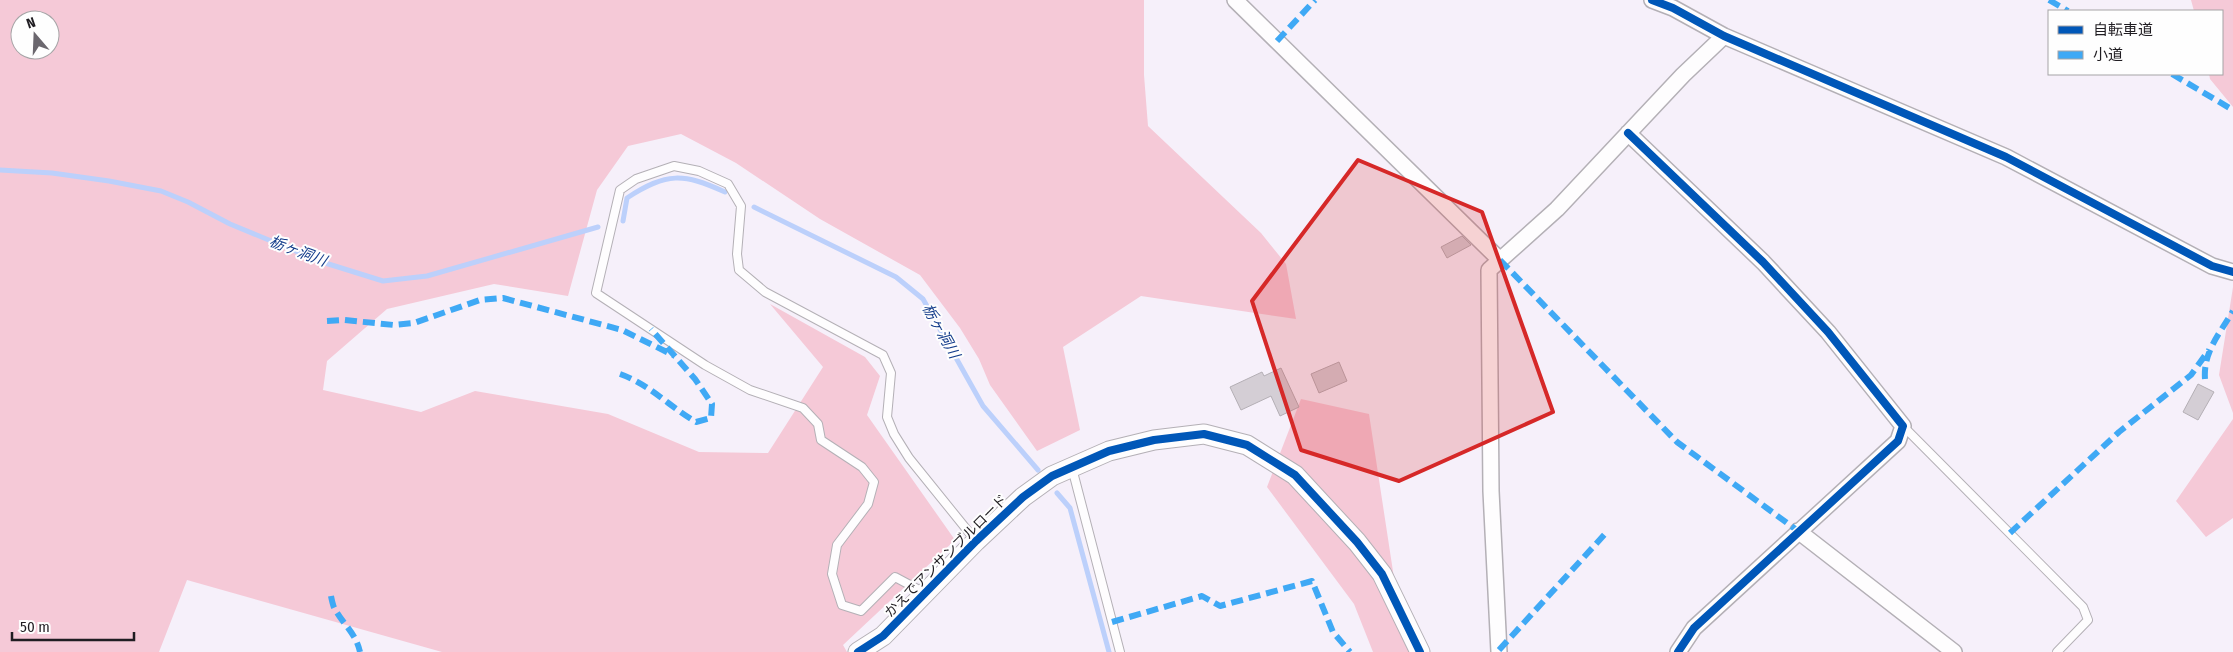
<svg xmlns="http://www.w3.org/2000/svg" width="2233" height="652" font-family="'Fira Sans Condensed','Noto Sans JP',sans-serif">
	<rect width="100%" height="100%" fill="#f6f0fa"/>
	<path fill="#f5c9d7" fill-rule="evenodd" d="M0,0H1144V75L1148,126L1261,233L1286,264L1296,319L1141,296L1063,347L1080,430L1037,451L990,385L979,359L960,328L920,275L820,219L736,163L681,134L628,146L597,190L568,296L494,284L387,309L327,361L323,390L421,412L475,391L608,414L699,452L768,453L823,367L770,304L865,357L880,376L867,415L955,540L843,645L847,652H442L187,580L159,652H0ZM20,20H50V50H20Z
		M2191,0H2233V107L2210,79L2209,74H2222V11H2194Z
		M2233,287V413L2219,375Z
		M1301,399L1369,414L1394,578L1414,652H1373L1354,604L1267,487Z
		M2233,419V518L2206,537L2176,501Z"/>
	<g fill="none" stroke-linecap="round" stroke-linejoin="round">
		<path stroke="#bcd0fb" stroke-width="5" d="M0,170L52,173L109,181L161,191L188,202L230,224L322,262L383,281L427,276L598,227
			M754,207L896,277L923,299L983,406L1038,470
			M623,221L627,198C667,172 683,173 725,192
			M1057,493L1070,508L1109,652"/>
	</g>
	<path fill="#d4ced5" stroke="#b4afb5" d="M1462,236L1471,245L1447,258L1441,247Z
		M1339,362L1347,381L1319,393L1311,374Z
		M1281,368L1299,407L1280,416L1271,396L1241,410L1230,387L1262,372L1264,376Z
		M2198,384L2214,392L2198,420L2183,412Z"/>
	<g fill="none" stroke-linecap="round" stroke-linejoin="round">
		<g stroke="#b4b0b6" stroke-width="10">
			<path id="service" d="M1903,426L2083,607L2088,620L2057,652
				M1072,468L1120,652
				M923,592L895,577L861,611L842,605L832,574L837,545L868,504L874,482L862,467L821,440L818,424L803,408L750,390L705,365L596,293L620,190L636,179L674,166L699,171L728,184L741,206L737,254L739,270L765,292L883,355L891,373L887,417L894,434L909,458L976,541"/>
		</g>
		<g stroke="#b4b0b6" stroke-width="18">
			<path id="minor" d="M1235,0L1500,260
				M1652,0L1673,8L1724,36L2006,157L2212,266L2233,272
				M1628,133L1763,262L1828,332L1903,426L1898,441L1694,628L1678,652
				M1798,531L1954,652
				M1499,652L1491,491L1489,270L1557,209L1683,75L1724,36"/>
		</g>
		<g stroke="#b4b0b6" stroke-width="21">
			<path id="tertiary" d="M858,652L883,636L976,541L1023,497L1052,476L1109,451L1154,440L1204,434L1247,445L1295,475L1357,542L1382,574L1420,652"/>
		</g>
		<use href="#service" stroke="#fefdfe" stroke-width="8"/>
		<use href="#minor" stroke="#fefdfe" stroke-width="15"/>
		<use href="#tertiary" stroke="#fefdfe" stroke-width="19"/>
		<path stroke="#3fa9f5" stroke-width="6" stroke-dasharray="12 6" stroke-linecap="butt" d="M2049,0L2068,11
			M1277,41L1315,0
			M2172,74L2233,110
			M1500,260L1677,442L1798,531
			M327,321L344,320L394,325L414,323L480,300L503,298L622,330L675,356
			M620,374C649,384 670,407 696,422L711,418L712,404L695,379L651,329
			M2205,379C2203,352 2220,333 2233,311
			M2010,533L2119,432L2191,375L2209,350
			M331,596C332,601 333,607 336,611C345,626 356,634 360,652
			M1112,622L1202,596L1220,606L1312,581L1333,632L1350,652
			M1499,650L1605,534"/>
		<g stroke="#fefefe" stroke-width="11">
			<path id="cycleway" d="M1652,0L1673,8L1724,36L2006,157L2212,266L2233,272
				M1628,133L1763,262L1828,332L1903,426L1898,441L1694,628L1678,652
				M858,652L883,636L976,541L1023,497L1052,476L1109,451L1154,440L1204,434L1247,445L1295,475L1357,542L1382,574L1420,652"/>
		</g>
		<use href="#cycleway" stroke="#0057b8" stroke-width="8"/>
	</g>
	<path fill="#d62828" fill-opacity="0.2" stroke="#d62828" stroke-width="4" stroke-linejoin="round" d="M1358,160L1482,212L1553,412L1399,481L1301,450L1252,301Z"/>
	<g text-anchor="middle" dominant-baseline="central" stroke-width="4" stroke-linejoin="round" paint-order="stroke">
		<g font-size="14" fill="#201d22" stroke="#fefefe">
			<text transform="translate(946 556) rotate(-45)">かえでアンサンブルロード</text>
		</g>
		<g font-size="15" font-style="italic" fill="#143d8b" stroke="#fefefe">
			<text transform="translate(298 251) rotate(21)">栃ヶ洞川</text>
			<text transform="translate(941 331) rotate(61)">栃ヶ洞川</text>
		</g>
	</g>
	<rect x="2048" y="10" width="175" height="65" fill="#fefefe" stroke="#a5a4a6"/>
	<rect x="2058" y="26" width="25" height="8" fill="#0057b8" stroke="#a5a4a6"/>
	<text x="2093" y="35" font-size="15" fill="#201d22">自転車道</text>
	<rect x="2058" y="51" width="25" height="8" fill="#3fa9f5" stroke="#a5a4a6"/>
	<text x="2093" y="60" font-size="15" fill="#201d22">小道</text>
	<g transform="translate(35 35) rotate(341)"><circle r="24" fill="#fefefe" stroke="#a5a4a6"/>
	<path d="M0-4L9 19L0 12L-9 19Z" fill="#6b676e"/>
	<text y="-8" font-size="14" font-weight="bold" text-anchor="middle" fill="#201d22">N</text>
	</g>
	<path d="M12 632v8h122v-8" fill="none" stroke="#201d22" stroke-width="2.5"/>
	<text x="20" y="632" font-size="15" fill="#201d22" stroke="#fefefe" stroke-width="4" paint-order="stroke">50 m</text>
</svg>
